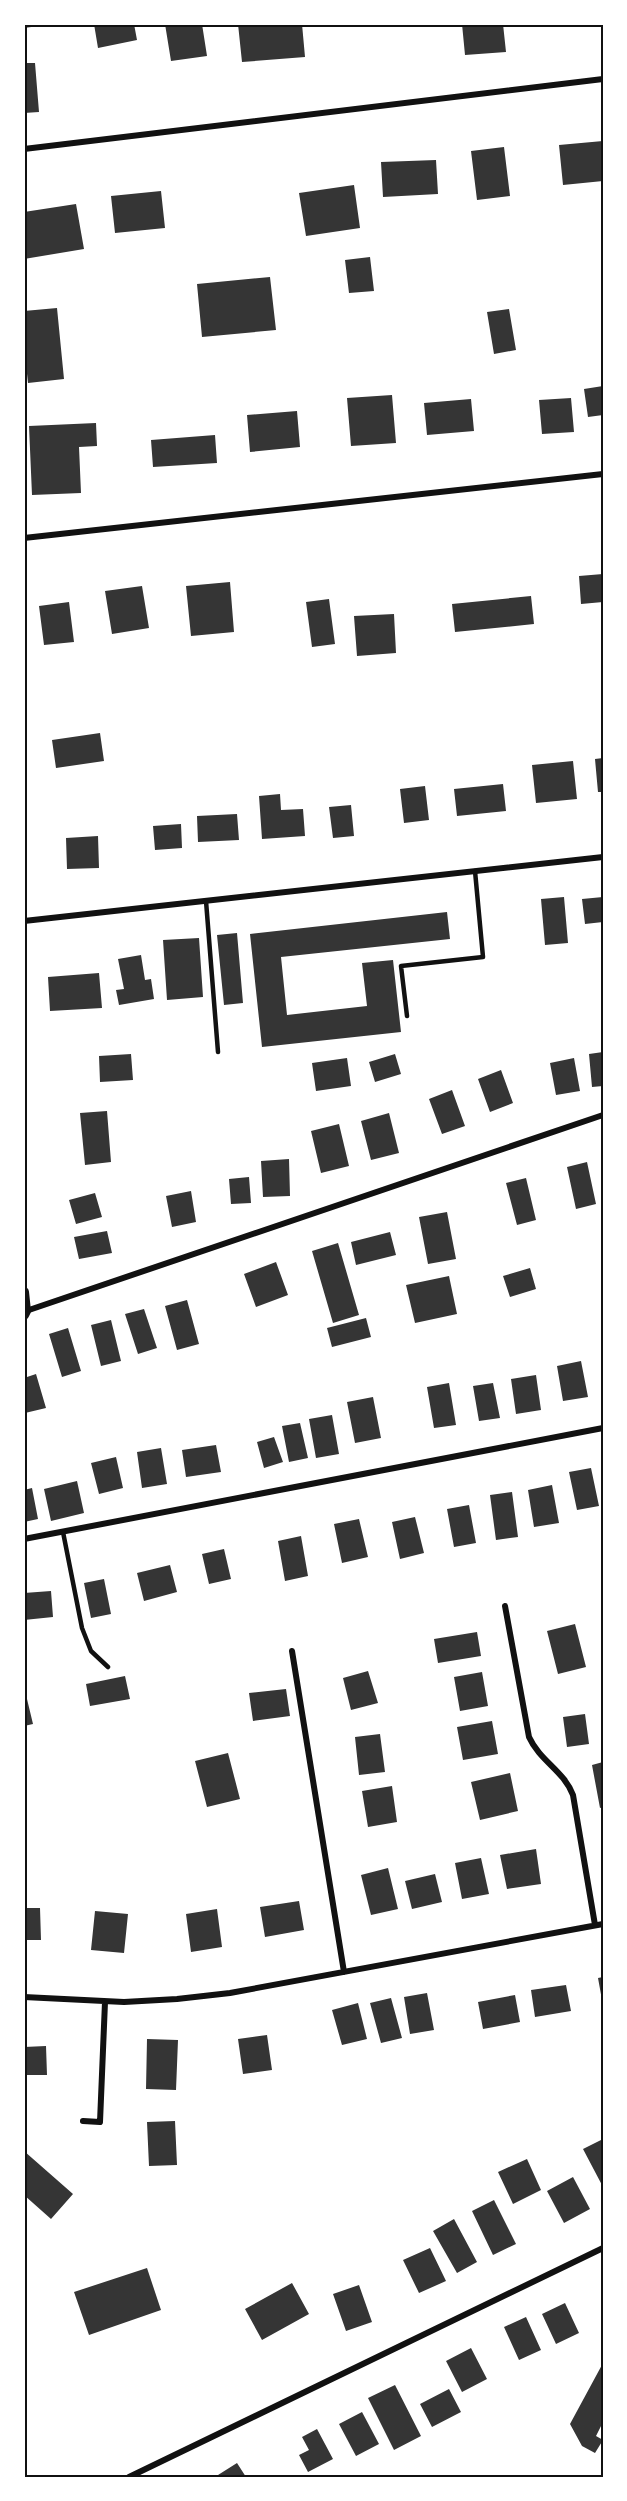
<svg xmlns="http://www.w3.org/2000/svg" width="627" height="2501" font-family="Lora,serif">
	<rect width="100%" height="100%" fill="#fff"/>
	<path fill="#353535" d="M24,24H46V25L24,28Z
		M94,24H134L137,40L98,48Z
		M165,24H202L207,56L171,61Z
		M238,24H302L305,57L242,62Z
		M462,24H503L506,52L465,55Z
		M24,63H35L39,112L24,113Z
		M603,141V181L563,185L559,145Z
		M504,147L510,196L477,200L471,151Z
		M436,160L438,194L383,197L381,162Z
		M354,185L360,228L306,236L299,193Z
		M161,191L165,228L115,233L111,196Z
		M76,204L84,249L24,259V212Z
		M370,257L374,291L349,293L345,260Z
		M270,277L276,330L202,337L197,284Z
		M57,308L64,379L28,383L24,346V311Z
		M509,309L516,350L494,354L487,312Z
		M603,386V415L588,417L584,389Z
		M392,395L396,443L351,446L347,398Z
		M571,398L574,432L542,434L539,400Z
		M471,399L474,431L427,435L424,403Z
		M297,411L300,447L250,452L247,415Z
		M96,423L97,446L79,447L81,493L32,495L29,426Z
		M215,435L217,463L153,467L151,440Z
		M603,574V602L581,604L579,576Z
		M230,582L234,632L191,636L186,586Z
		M142,586L149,628L112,634L105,591Z
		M531,596L534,624L455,632L452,604Z
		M329,599L335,644L312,647L306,602Z
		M69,602L74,642L44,645L39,606Z
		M394,614L396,653L357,656L354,616Z
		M100,733L104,761L56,768L52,740Z
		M603,758V792H598L595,759Z
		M573,761L577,799L536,803L532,765Z
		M503,784L506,811L457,816L454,789Z
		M425,786L429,820L404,823L400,789Z
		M280,794L281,810L303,809L305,836L262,839L259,796Z
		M351,805L354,836L333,838L329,807Z
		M237,814L239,840L198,842L197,816Z
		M181,824L182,848L155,850L153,826Z
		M98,836L99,868L67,869L66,838Z
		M564,897L568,943L545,945L541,899Z
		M603,897V922L585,924L582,899Z
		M447,912L450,939L281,957L287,1015L367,1006L362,963L393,960L401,1032L262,1047L250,934Z
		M237,933L243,1003L224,1005L217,935Z
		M199,938L203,997L167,1000L163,940Z
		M141,955L145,980L151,979L154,999L119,1005L116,990L124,989L118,959Z
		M99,973L102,1008L50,1011L48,977Z
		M603,1052V1086L592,1087L589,1054Z
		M131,1054L133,1080L100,1082L99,1056Z
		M395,1054L401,1074L375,1082L369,1062Z
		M347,1058L351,1086L316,1091L312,1063Z
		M574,1058L580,1091L556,1095L550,1063Z
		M501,1070L513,1103L490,1112L478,1079Z
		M452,1090L465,1126L442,1134L429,1099Z
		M107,1111L111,1162L85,1165L80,1113Z
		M389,1113L399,1153L371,1160L361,1121Z
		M339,1124L349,1166L321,1173L311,1131Z
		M289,1159L290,1196L263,1197L261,1161Z
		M587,1162L596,1204L576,1209L567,1167Z
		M249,1177L251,1203L231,1204L229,1179Z
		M526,1178L536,1220L517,1225L506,1183Z
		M191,1191L196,1222L172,1227L166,1196Z
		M95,1193L102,1217L76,1224L69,1200Z
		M447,1212L456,1259L428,1264L419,1217Z
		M107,1231L112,1253L79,1259L74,1237Z
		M390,1232L396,1255L356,1265L351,1242Z
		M338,1243L359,1315L333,1323L312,1251Z
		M276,1262L288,1295L256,1307L244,1274Z
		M530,1268L536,1289L510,1297L503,1276Z
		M449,1276L457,1314L415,1323L406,1285Z
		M187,1300L199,1344L177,1350L165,1306Z
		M144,1309L157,1348L138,1354L125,1314Z
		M366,1318L371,1337L332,1347L327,1328Z
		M111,1320L121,1361L101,1366L91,1325Z
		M68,1328L81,1371L62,1377L49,1334Z
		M581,1361L588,1397L563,1401L557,1366Z
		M36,1374L46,1408L25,1413L24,1378Z
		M536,1375L541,1410L516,1414L511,1379Z
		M449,1383L456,1425L434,1428L427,1387Z
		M493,1383L500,1418L479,1421L473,1386Z
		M373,1397L381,1438L355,1443L347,1402Z
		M332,1415L339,1454L316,1458L309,1419Z
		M300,1423L308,1458L289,1462L282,1426Z
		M274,1437L283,1462L264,1468L257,1442Z
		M216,1445L221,1472L186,1477L182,1450Z
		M161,1448L167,1484L142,1488L137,1452Z
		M116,1457L123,1488L99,1494L91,1463Z
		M591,1468L599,1506L577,1510L569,1472Z
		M77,1481L84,1513L51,1521L44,1489Z
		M552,1485L559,1523L534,1527L528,1490Z
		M32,1488L38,1519L24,1522V1490Z
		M512,1492L518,1537L496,1540L490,1495Z
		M469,1505L476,1543L454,1547L447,1509Z
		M415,1517L424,1553L400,1559L392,1522Z
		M359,1519L368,1557L342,1563L334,1524Z
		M301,1536L308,1576L285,1581L278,1541Z
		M224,1549L231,1579L209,1584L202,1554Z
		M170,1565L177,1592L144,1601L137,1573Z
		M104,1579L111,1614L91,1618L84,1583Z
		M51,1591L53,1617L24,1620V1593Z
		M575,1624L586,1667L558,1674L547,1631Z
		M477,1632L481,1656L438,1663L434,1639Z
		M368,1671L378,1703L351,1710L343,1678Z
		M482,1672L488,1706L460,1711L454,1677Z
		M125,1676L130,1699L90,1706L86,1684Z
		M286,1689L290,1716L253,1721L249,1693Z
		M27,1699L33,1724L24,1726V1700Z
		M585,1714L589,1744L567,1747L563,1717Z
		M492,1721L498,1754L463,1760L457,1727Z
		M380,1734L385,1772L359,1775L355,1737Z
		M228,1753L240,1799L207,1807L195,1761Z
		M603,1762V1807L600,1808L592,1765Z
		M510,1773L518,1811L480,1820L471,1782Z
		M392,1786L397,1822L368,1827L362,1791Z
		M536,1849L541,1884L507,1889L500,1855Z
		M481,1858L489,1894L462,1899L455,1863Z
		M388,1868L398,1909L371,1915L361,1875Z
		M435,1874L442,1902L412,1909L405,1881Z
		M299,1901L304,1930L265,1937L260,1907Z
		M24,1908H40L41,1940H24Z
		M217,1909L222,1947L191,1952L186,1914Z
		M95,1911L128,1914L124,1953L91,1950Z
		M603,1977V2000H602L598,1978Z
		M566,1985L571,2011L535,2017L531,1990Z
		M427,1993L434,2030L410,2034L404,1997Z
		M515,1995L520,2022L483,2029L478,2002Z
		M391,1998L402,2038L381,2043L370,2003Z
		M358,2003L367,2039L342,2045L332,2010Z
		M267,2035L272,2070L243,2074L238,2039Z
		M147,2039L178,2040L176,2090L146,2089Z
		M46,2046L47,2075H24V2047Z
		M175,2121L177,2165L149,2166L147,2122Z
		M603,2139V2187L583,2149Z
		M24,2151L73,2194L51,2219L24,2195Z
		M527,2159L541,2190L513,2204L498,2172Z
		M573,2177L590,2209L564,2223L547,2191Z
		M494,2200L516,2244L493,2255L472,2211Z
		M454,2219L477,2262L457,2273L433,2231Z
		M430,2248L446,2281L419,2293L403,2260Z
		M147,2268L161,2310L89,2335L74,2292Z
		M292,2283L309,2314L262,2340L245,2309Z
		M359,2285L372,2322L346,2331L333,2294Z
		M565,2303L579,2333L556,2344L542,2314Z
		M526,2317L541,2350L519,2360L504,2327Z
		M471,2348L487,2379L462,2392L446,2361Z
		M603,2363V2422L596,2436L603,2440L595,2453L582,2446L570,2424Z
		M395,2385L421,2436L394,2450L368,2398Z
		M449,2389L461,2412L432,2427L420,2404Z
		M362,2412L379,2444L356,2456L339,2424Z
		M317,2429L333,2459L308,2472L299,2455L309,2450L302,2437Z
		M237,2463L246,2477H219L218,2475Z"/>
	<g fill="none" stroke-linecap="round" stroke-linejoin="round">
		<path stroke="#111" stroke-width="4.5" d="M206,901L218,1052
			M407,1016L401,966L483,957L475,871
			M63,1532L82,1628L91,1651L108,1667"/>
		<path stroke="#111" stroke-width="6" d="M24,149L603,79
			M24,538L603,474
			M24,921L603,857
			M26,1311L603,1115
			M24,1539L603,1428
			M505,1606L529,1737C540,1761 564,1771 573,1795L595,1925
			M292,1651L344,1972
			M24,1997L124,2002L177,1999L230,1993L603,1924
			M83,2121L100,2122L105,2002
			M129,2477L603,2248"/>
		<path stroke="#111" stroke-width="10" d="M24,1292L26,1311L24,1315"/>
	</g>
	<rect width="627" height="2501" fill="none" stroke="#ffffff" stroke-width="51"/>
	<rect x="26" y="26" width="576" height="2450" fill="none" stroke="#111" stroke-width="2"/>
</svg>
